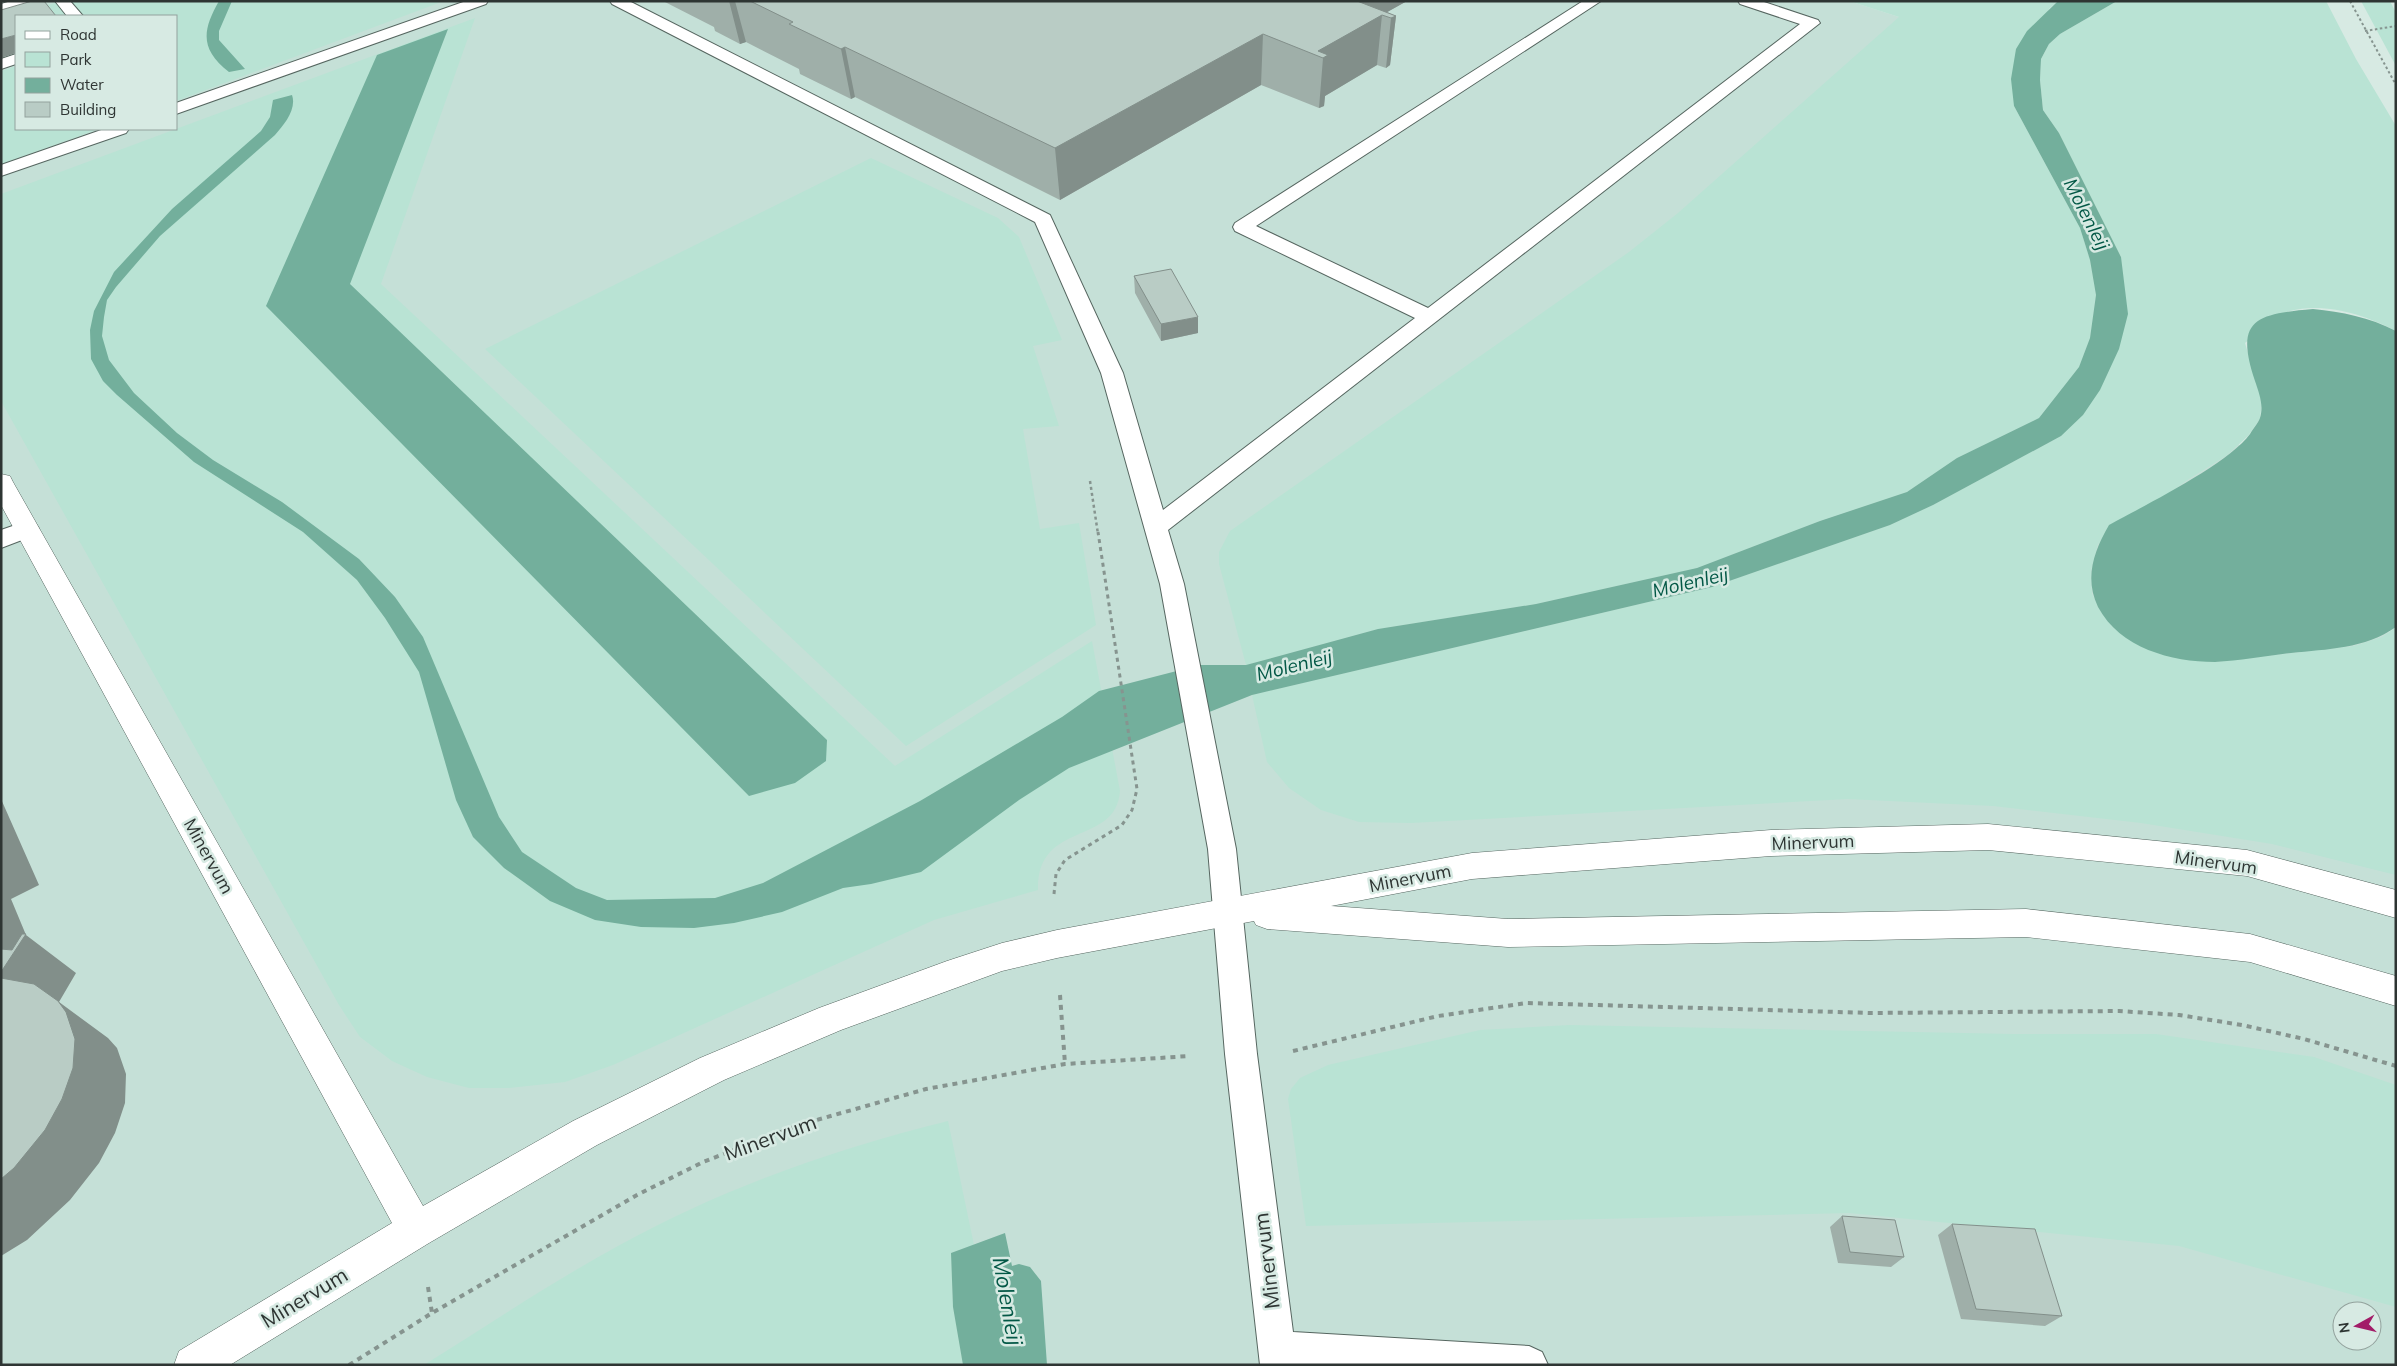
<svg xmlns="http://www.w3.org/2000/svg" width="2397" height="1366" font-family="Mulish,sans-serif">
	<rect width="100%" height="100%" fill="#d7eae3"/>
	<path fill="#c5e0d7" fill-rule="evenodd" d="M1,1H1849L1899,17L2396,642V1365H1ZM16,16H176V129H16ZM2342,1311H2372V1341H2342Z"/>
	<path fill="#b9e3d4" d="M62,1H444L176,101V16H32L27,11Z
		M1849,1H2058L2049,9L2014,106L2080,228L2090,260L2096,295L2090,338L2079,367L2039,418L1957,458L1907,492L1820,521L1697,568L1536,604L1378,629L1246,665L1219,564V552L1230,531L1629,252L1678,213L1899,17Z
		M2117,1H2326L2356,59L2396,126V331C2366,315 2324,302 2290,311C2278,314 2256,335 2245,343L2262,401L2260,419L2248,436L2226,456L2189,479L2098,544L2091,571L2092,594L2103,615L2183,658L2215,662L2354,646L2382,637L2396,627V875L2272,844L2141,823L1993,806L1848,799L1411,823L1359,822L1321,810L1289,788L1267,762L1252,695L1712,587L1890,525L1933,505L2061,436L2121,257L2059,133L2043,110L2040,80L2041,59L2049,44L2060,34Z
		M2361,1H2390L2396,13V66Z
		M475,18L381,284L895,766L1092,641L1120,791C1116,847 1037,819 1038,890L934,920L613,1065L565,1082L509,1088H469L427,1077L392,1061L360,1037L339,1005L1,401V194Z
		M16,66V129H99L1,164V71Z
		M871,158L998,218L1019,237L1062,340L1033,346L1059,426L1023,429L1040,529L1079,523L1096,625L906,746L485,349Z
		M1570,1025L2013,1034H2156L2314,1057L2396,1085V1307L2179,1246L1849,1213L1306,1226L1288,1099L1291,1089L1300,1078L1328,1065L1480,1030Z
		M948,1121L974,1245L951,1253L953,1307L963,1365H424C488,1325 552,1282 618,1246C721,1189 834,1149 948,1121Z"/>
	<path fill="#73af9c" d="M232,1L219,31V40L245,69L229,72C200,49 202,31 219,1Z
		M2058,1H2117L2060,34L2049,44L2041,59L2040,80L2043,110L2059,133L2121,257L2128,314L2119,349L2100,390L2083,415L2061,436L1933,505L1890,525L1712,587L1252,695L1069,768L1019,800L921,872L871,884L843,888L782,912L734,923L694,928L641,927L595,920L550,901L504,868L473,837L456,800L419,672L385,618L357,580L303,532L194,462L117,395L103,381L91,359L90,330L94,311L114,272L172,209L261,131L270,117L273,100L292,95C297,109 284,125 275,135L160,236L116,287L107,300L104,317L102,336L109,360L134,393L177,433L213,460L282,502L359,559L395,597L423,637L499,817L522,852L576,888L607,900L715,898L763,883L920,801L1062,717L1099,691L1200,665H1246L1378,629L1536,604L1697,568L1820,521L1907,492L1957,458L2039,418L2079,367L2090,338L2096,295L2090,260L2080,228L2014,106L2011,79L2016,49L2027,31Z
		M448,29L350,284L827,740L826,761L795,783L749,796L266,306L377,55Z
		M2313,309C2342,312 2369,317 2396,331V627C2365,649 2327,649 2291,653C2266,656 2240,661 2215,662C2171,662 2120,648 2098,607C2084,578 2094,551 2109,525C2145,505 2227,465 2250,434C2253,429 2258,423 2260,418C2264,405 2259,393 2255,381C2234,319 2256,314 2313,309Z
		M1005,1233L1012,1266L1019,1264L1030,1267L1041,1281L1047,1365H963L953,1307L951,1253Z"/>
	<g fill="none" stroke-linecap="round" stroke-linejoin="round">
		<g stroke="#566660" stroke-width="2">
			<path id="lane" d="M11,1H35L33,4L1,14V4Z
				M55,1H70L83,16H67Z
				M466,1H488L486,4L176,114V103Z
				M610,1H629L1050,215L1123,373L1163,510L1415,318L1235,231L1233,227L1235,223L1583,1H1601L1256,226L1428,308L1800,24L1740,4L1738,1H1761L1818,20L1820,23L1168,530L1184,584L1236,849L1257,1054L1293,1332L1529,1346L1542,1352L1548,1365H1260L1225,1054L1208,849L1160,584L1101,373L1035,222L612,4Z
				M16,54V64L1,69V59Z
				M104,129H129L126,133L1,176V165Z
				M27,521L35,523L39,529L35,535L1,548V530Z"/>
		</g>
		<g stroke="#566660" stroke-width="1">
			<path id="street" d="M1,474L10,476L13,482L423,1206L573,1121L700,1058L819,1008L947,961L1002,943L1057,930L1472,853L1771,830L1988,824L2247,850L2396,890V918L2247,876L1988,850L1771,856L1472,879L1331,906L1508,919L2026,909L2250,934L2396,976V1006L2250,962L2026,937L1508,947L1267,929L1256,925L1254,921L1057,958L1002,971L841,1030L724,1080L597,1145L429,1243L230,1365H174L179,1351L392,1223L1,505Z"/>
		</g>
		<path stroke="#86948f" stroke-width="2" stroke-dasharray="2.5 2.5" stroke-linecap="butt" d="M2350,1L2396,85
			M2365,31L2396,26"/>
		<path stroke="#86948f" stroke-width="2.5" stroke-dasharray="3 3" stroke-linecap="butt" d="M1090,481L1098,534"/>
		<path stroke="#86948f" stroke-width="3" stroke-dasharray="4 4" stroke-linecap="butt" d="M1054,894L1056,874L1065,860L1122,825L1132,810L1137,789L1098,532"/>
		<path stroke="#86948f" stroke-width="4" stroke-dasharray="5 5" stroke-linecap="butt" d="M1060,995L1065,1064
			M1293,1051L1438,1016L1526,1003L1872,1013L2119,1011L2179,1015L2242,1025L2304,1039L2396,1066
			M428,1287L432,1313
			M349,1365L432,1313L637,1195L703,1162L799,1125L926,1089L1065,1064L1190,1056"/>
		<use href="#lane" fill="#fff" fill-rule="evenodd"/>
		<use href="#street" fill="#fff" fill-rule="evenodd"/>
	</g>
	<path fill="#9fafa9" d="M663,1H1407L1387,12L1396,16L1390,65L1386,68L1377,65L1325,96L1324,106L1319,108L1261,85L1060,200L855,97L851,99L800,74L799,69L746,42L740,44L715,31L714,27Z
		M1134,276L1198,333L1161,341L1135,293Z
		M1842,1216L1904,1257L1891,1267L1838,1263L1830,1227Z
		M1952,1224L2062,1316L2045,1326L1961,1319L1938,1235Z"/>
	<path fill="#828f8a" d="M729,1H735L746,42L740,44Z
		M1337,1H1407L1382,15L1377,65L1325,96L1324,106L1319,108L1323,58L1318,51Z
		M1396,16L1390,65L1386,68L1391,18Z
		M1263,34L1261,85L1060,200L1055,148Z
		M16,35V53L1,58V39Z
		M845,47L855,97L851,99L841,49Z
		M1198,317V333L1161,341V324Z
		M1,799L39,885L11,899L26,935L76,973L59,1002L108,1038L117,1048L126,1074L125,1103L115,1133L99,1163L70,1200L27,1240L1,1256Z"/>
	<path fill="#b9ccc5" stroke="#828f8a" d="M32,1H44L56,16H16V35L1,39V10Z
		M750,1H1357L1396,16L1391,18L1382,15L1318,51L1328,55L1323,58L1263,34L1055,148L845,47L841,49L789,24L793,22Z
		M1171,269L1198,317L1161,324L1134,276Z
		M22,934H26L1,972V949L12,950Z
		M1,978L34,984L58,1001L66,1012L75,1039L73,1068L62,1099L45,1130L14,1168L1,1179Z
		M1842,1216L1895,1220L1904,1257L1850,1252Z
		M1952,1224L2035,1229L2062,1316L1976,1309Z"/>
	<g text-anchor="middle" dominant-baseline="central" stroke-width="5" stroke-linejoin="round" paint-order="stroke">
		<g font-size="18" fill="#2e3533" stroke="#d7eae3">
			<text transform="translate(1813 842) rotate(-2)">Minervum</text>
			<text transform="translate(209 856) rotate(61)">Minervum</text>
			<text transform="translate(2216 862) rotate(8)">Minervum</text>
			<text transform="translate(1410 878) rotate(-11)">Minervum</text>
		</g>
		<g font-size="19" font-style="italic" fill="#035846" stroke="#d7eae3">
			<text transform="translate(2087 214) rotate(63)">Molenleij</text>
			<text transform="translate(1690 582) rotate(-13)">Molenleij</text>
			<text transform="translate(1294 665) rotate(-14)">Molenleij</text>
		</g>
		<g font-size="21" fill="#2e3533" stroke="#d7eae3">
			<text transform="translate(770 1137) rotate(-20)">Minervum</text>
			<text transform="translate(1266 1261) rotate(-97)">Minervum</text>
			<text transform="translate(304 1297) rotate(-31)">Minervum</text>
		</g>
		<g font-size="22" font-style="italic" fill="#035846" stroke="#d7eae3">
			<text transform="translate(1008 1301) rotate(80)">Molenleij</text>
		</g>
	</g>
	<rect width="2397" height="1366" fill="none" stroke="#2e3533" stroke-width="5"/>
	<rect x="15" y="15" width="162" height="115" fill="#d7eae3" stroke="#93a29d"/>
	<rect x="25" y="31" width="25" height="8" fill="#ffffff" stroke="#93a29d"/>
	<text x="60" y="40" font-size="15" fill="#2e3533">Road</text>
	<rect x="25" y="52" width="25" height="15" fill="#b9e3d4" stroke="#93a29d"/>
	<text x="60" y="65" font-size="15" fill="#2e3533">Park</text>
	<rect x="25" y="78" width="25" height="15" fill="#73af9c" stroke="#93a29d"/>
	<text x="60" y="90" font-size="15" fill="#2e3533">Water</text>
	<rect x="25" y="102" width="25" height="15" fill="#b9ccc5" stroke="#93a29d"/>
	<text x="60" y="115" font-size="15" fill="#2e3533">Building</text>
	<g transform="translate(2357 1326) rotate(262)"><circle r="24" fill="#d7eae3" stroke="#93a29d"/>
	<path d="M0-4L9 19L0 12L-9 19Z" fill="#a21c68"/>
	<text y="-8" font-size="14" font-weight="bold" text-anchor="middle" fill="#2e3533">N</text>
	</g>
</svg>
